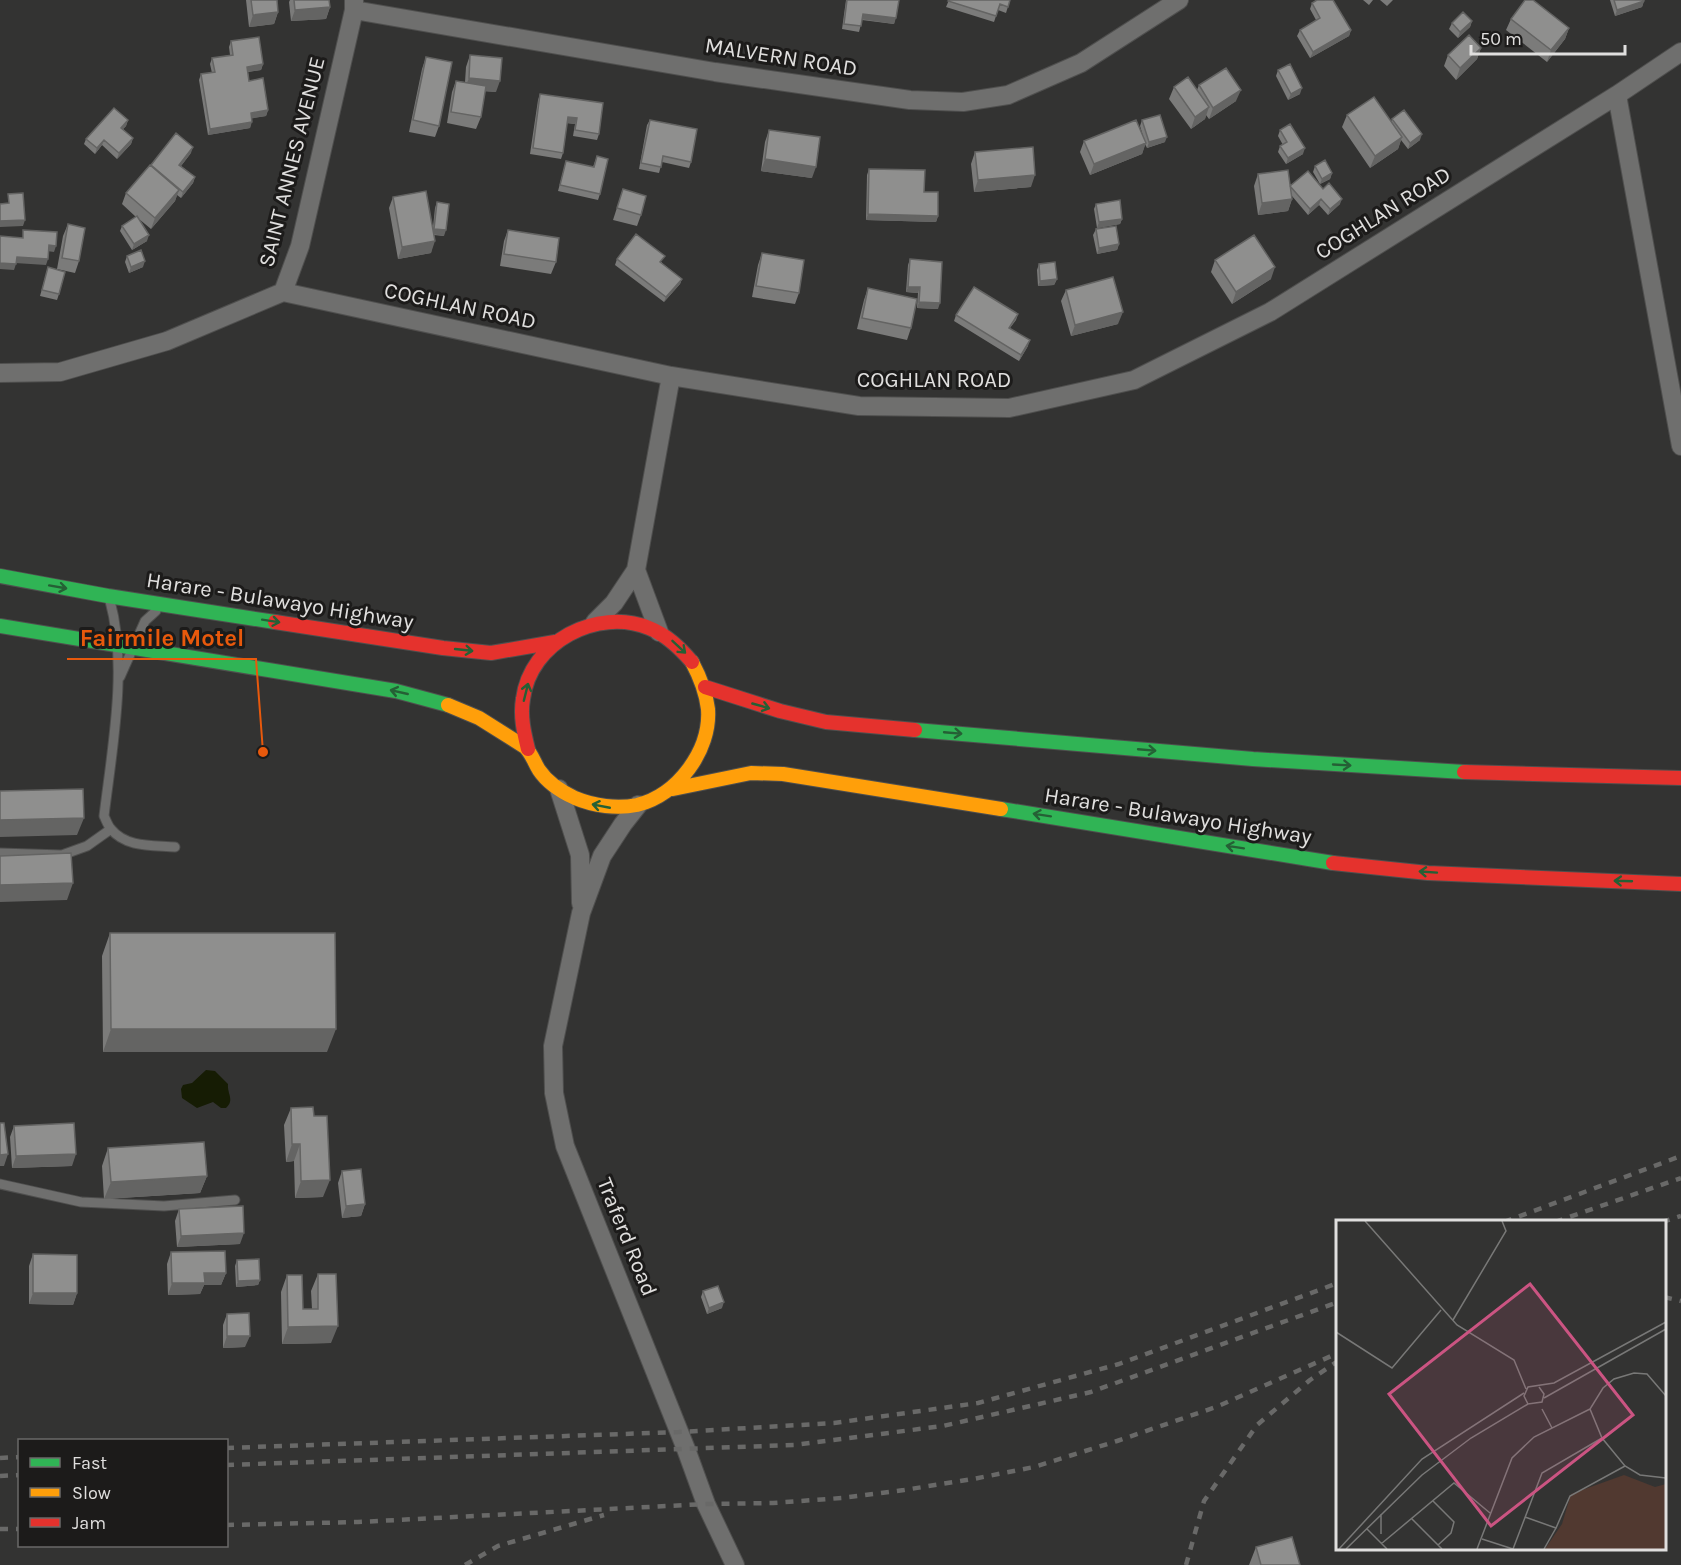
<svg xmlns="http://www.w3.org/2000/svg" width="1681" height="1565" font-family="Karla,sans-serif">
	<rect width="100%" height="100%" fill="#333332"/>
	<path fill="#161c04" d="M206,1070L215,1071L228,1084C227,1094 235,1100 226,1108H221L213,1102L197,1108L182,1098L181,1089L183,1085L192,1083Z"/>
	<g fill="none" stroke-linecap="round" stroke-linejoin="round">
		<g stroke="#4f4f4e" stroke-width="11">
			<path id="lane" d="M110,601C128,666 112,749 104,816C106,820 108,826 111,829C126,848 154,845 175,847
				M120,677L145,621L156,611
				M0,853L62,855L87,846L111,829
				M0,1184L81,1202L164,1206L235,1200"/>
		</g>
		<g stroke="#4f4f4e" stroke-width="20">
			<path id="street" d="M354,10L715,72L910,100L963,102L1008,95L1081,63L1179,0
				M1617,95L1681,446
				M283,292L671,376L859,406L1009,408L1134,380L1270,312L1617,95L1681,52
				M0,373L60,372L167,341L283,292L300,246L354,10V0
				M636,570L671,376
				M595,622L614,603L636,570L659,632
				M559,789L580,855L581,903
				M638,805L623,824L602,856L581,913L553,1046L554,1093L565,1146L686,1449L706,1504L735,1565"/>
		</g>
		<g stroke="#4f4f4e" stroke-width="16">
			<path id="fast" d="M0,576L108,596L275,622
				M0,626L396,691L448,705
				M915,730L1253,759L1464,772
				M1001,809L1333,863"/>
		</g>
		<g stroke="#4f4f4e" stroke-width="16">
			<path id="slow" d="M448,705L479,718L525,747C532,754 534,762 539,770C547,782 562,792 575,798C594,806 617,809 637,805C678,795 711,750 708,709C706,692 700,677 692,662
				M673,789L751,773L783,774L1001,809"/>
		</g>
		<g stroke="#4f4f4e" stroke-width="16">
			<path id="jam" d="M275,622L443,648L491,653L555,642
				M705,687L780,711L826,722L915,730
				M528,749C524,733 520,716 523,699C530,642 597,607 649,628C667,635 680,648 692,662
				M1464,772L1681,778
				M1333,863L1428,873L1681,884"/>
		</g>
		<use href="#lane" stroke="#6f6f6e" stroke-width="9"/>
		<use href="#street" stroke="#6f6f6e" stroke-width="18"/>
		<use href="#fast" stroke="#30b455" stroke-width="14"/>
		<use href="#slow" stroke="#ff9f0a" stroke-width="14"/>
		<use href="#jam" stroke="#e5322d" stroke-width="14"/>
		<path stroke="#696968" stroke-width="4.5" stroke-dasharray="8 8" stroke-linecap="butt" d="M1504,1222L1681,1156
			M1555,1222L1681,1178
			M1662,1222L1681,1216
			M1664,1297L1681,1301
			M226,1448L679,1432L834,1423L978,1403L1119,1364L1338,1283
			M0,1458L20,1457
			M226,1465L794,1445L943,1426L1091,1392L1338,1302
			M0,1476L20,1475
			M226,1525L358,1522L706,1504L773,1503L842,1498L904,1490L973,1479L1034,1467L1117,1441L1216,1407L1338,1353
			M0,1529H20
			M465,1565L498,1546L604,1515
			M1186,1565L1204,1501L1257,1425L1310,1380L1338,1361"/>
	</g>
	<path fill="#7b7b7a" d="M246,0H277L278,12L274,24L249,27Z
		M290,0H329L330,7L326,19L291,21L289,2Z
		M846,0H899L894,24L862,20L859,32L842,29Z
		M949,0H1010L1006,13L998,10L994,22L946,7Z
		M1363,0H1373L1369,5Z
		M1380,0H1393L1387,6Z
		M1610,0H1644V1L1642,7L1615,16Z
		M1312,3L1351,30L1349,36L1310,58L1297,36L1300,30L1316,20L1310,9Z
		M1511,19L1569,28L1565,39L1547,62L1506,30Z
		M1472,21L1470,27L1458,38L1449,29L1452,23Z
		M231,41L263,64L261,70L248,72L249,81L268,110L266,116L252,118L250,128L208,135L199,80L201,74L212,73L210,64L212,58L230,55L229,47Z
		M1481,48L1477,59L1456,80L1444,66L1448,55Z
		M470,55L496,92L485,91L481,117L476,129L447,123L452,92L456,81L465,82L466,67Z
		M426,57L439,126L435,137L409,132L422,69Z
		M1278,70L1300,94L1288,100L1276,76Z
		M1199,85L1236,101L1209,119L1206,115L1205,119L1191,129L1169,99L1174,87L1197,90Z
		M540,94L599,134L597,140L573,136L575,124L567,123L563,153L561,159L530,154L538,100Z
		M1347,115L1391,122L1392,119L1420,140L1408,149L1401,140L1398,149L1370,168L1342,127Z
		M128,120L126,126L123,129L133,138L131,144L117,159L102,145L95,154L84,144L86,139Z
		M650,120L691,162L689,168L662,162L659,173L639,169L647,125Z
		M1142,120L1165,142L1147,148L1145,144L1142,154L1090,175L1080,152L1084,141L1143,136L1140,126Z
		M769,130L812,178L761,171L765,142Z
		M1280,130L1303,154L1286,164L1278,152L1280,146L1283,145L1278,136Z
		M975,152L1031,187L974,192L971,164Z
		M191,153L181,166L195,177L193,183L181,198L177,195L175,201L151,229L139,219L147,241L132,250L120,231L122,226L136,217L122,204L126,193Z
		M597,156L600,194L598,200L558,191L566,161L593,167Z
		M1315,166L1332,173L1330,179L1320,184L1313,172Z
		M869,169L924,192L938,216L936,222L866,220L867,175Z
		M1258,174L1290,186L1323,189L1340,204L1328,215L1319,205L1308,215L1292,196V199L1288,211L1258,215L1254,186Z
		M623,189L641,215L637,226L613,220Z
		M393,197L433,227L435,208L437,202L444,236L434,235L431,253L398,259L389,208Z
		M1096,204L1122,219L1120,224L1097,228L1094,209Z
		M68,224L79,261L75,273L57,269L63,236Z
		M1096,229L1119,244L1117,250L1097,254L1093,235Z
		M508,230L556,262L551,274L500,266L504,241Z
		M762,253L799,293L795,304L752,297L758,265Z
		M127,256L143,267L129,273L125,262Z
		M617,259L662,262V263L682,279L680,284L664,302L615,265Z
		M910,259L938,309L917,308L918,293L906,292L908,265Z
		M1215,260L1271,279L1232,304L1211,272Z
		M1039,264L1057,279L1054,285L1038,286L1037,270Z
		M48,267L59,294L57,300L40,296Z
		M868,288L911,328L907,340L857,329L864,300Z
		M1066,290L1118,324L1071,336L1061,301Z
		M1018,314L1016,320L1010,328L1028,346L1019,361L954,321L956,315Z
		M110,933L327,1052H103L102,956Z
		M291,1108L314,1116L323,1197L295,1198L294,1161L286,1162L284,1125Z
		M14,1126L72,1166L12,1168L10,1137Z
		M108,1148L207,1176L200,1193L104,1199L102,1166Z
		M342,1171L365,1204L361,1216L342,1218L338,1183Z
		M179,1209L240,1244L177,1247L175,1221Z
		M171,1252L226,1273L221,1285H204L200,1294L168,1295L167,1264Z
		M33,1254L77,1293L73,1305L29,1304V1266Z
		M237,1260L260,1280L258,1285L236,1287L235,1266Z
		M318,1274L331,1343L282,1344L281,1292L287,1275L303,1309H312L311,1291Z
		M703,1291L722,1308L707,1314L701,1297Z
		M227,1314L245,1347L223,1348V1325Z
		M1256,1547L1300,1565H1249Z"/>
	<path fill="#646463" d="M1644,1L1642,7L1615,16L1617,10Z
		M330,7L326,19L291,21L295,10Z
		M278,12L274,24L249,27L253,15Z
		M863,14L896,18L894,24L860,19Z
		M1472,21L1470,27L1458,38L1460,32Z
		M1569,28L1565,39L1547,62L1551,50Z
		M1351,30L1349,36L1310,58L1313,52Z
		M1481,48L1477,59L1456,80L1460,68Z
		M263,64L261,70L245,72L247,67Z
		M469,78L500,81L496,92L464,90Z
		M1302,88L1300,94L1288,100L1291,94Z
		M1241,90L1236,101L1209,119L1213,108Z
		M1209,107L1205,119L1191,129L1195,117Z
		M268,110L266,116L249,119L251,113Z
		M568,117L577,118L575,124L566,123Z
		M128,120L126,126L119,133L121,128Z
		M252,122L250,128L208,135L210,129Z
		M1422,134L1420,140L1408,149L1410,143Z
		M1167,137L1165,142L1147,148L1149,142Z
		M1402,137L1398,149L1370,168L1375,156Z
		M133,138L131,144L117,159L119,153Z
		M104,140L102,145L95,154L97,148Z
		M1146,143L1142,154L1090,175L1094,164Z
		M193,147L191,153L177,171L179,165Z
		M1305,148L1303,154L1286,164L1288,158Z
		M765,159L816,167L812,178L761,171Z
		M1332,173L1330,179L1320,184L1322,179Z
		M1035,175L1031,187L974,192L978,180Z
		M195,177L193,183L181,198L183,192Z
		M179,190L175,201L151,229L155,218Z
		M1292,199L1288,211L1258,215L1262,203Z
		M1321,199L1319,205L1308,215L1310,209Z
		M1342,199L1340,204L1328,215L1330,209Z
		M868,214L938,216L936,222L866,220Z
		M1122,219L1120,224L1097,228L1099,222Z
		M25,220L23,226L0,227V221Z
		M434,229L446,230L444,236L432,234Z
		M149,235L147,241L132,250L134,244Z
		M435,241L431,253L398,259L402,247Z
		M1119,244L1117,250L1097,254L1099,248Z
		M49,245L56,246L54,252L47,251Z
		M17,257L48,259L46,265L15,263Z
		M145,261L143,267L129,273L131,267Z
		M0,263L16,264L14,270L0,269Z
		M1275,267L1271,279L1232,304L1236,292Z
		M682,279L680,284L664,302L666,297Z
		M1057,279L1054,285L1038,286L1040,281Z
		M908,287H920L918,293L906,292Z
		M919,302L940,303L938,309L917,308Z
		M1123,312L1118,324L1071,336L1075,325Z
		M1030,340L1028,346L1019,361L1021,355Z
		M84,818L77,835L0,837V820Z
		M73,883L67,900L0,902V885Z
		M111,1029H336L327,1052H103Z
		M292,1144H300L294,1161L286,1162Z
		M8,1154L4,1166H0V1155Z
		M76,1154L72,1166L12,1168L16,1156Z
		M207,1176L200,1193L104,1199L111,1182Z
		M330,1180L323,1197L295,1198L301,1181Z
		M365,1204L361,1216L342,1218L346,1206Z
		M244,1233L240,1244L177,1247L181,1236Z
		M204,1273H226L221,1285H204L200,1294L168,1295L172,1283Z
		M260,1280L258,1285L236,1287L238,1281Z
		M33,1293H77L73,1305L29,1304Z
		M724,1302L722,1308L707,1314L709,1308Z
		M338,1326L331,1343L282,1344L288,1327Z
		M227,1336H250L245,1347L223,1348Z"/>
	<path fill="#8f8f8e" stroke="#646463" stroke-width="1.5" d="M251,0H277L278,12L253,15Z
		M294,0H329L330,7L295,10Z
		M847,0H899L896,18L863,14L861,26L844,24Z
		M949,0H1010L1008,7L1000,4L996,16L948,1Z
		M1317,0H1333L1351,30L1313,52L1300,30L1320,18L1312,3Z
		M1525,0H1533L1569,28L1551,50L1511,19Z
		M1614,0H1644V1L1617,10Z
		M1463,12L1472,21L1460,32L1452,23Z
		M1469,35L1481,48L1460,68L1448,55Z
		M259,37L263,64L247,67L249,81L263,78L268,110L251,113L252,122L210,129L201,74L215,72L212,58L233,55L231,41Z
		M470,55L502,58L500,81L469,78Z
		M426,57L452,62L439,126L413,120Z
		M1290,64L1302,88L1291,94L1278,70Z
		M1226,68L1241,90L1213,108L1199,85Z
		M1188,77L1209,107L1195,117L1174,87Z
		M456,81L486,86L481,117L451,112Z
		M540,94L603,103L599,134L575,130L577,118L568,117L563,153L533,148Z
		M1374,97L1402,137L1375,156L1347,115Z
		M114,108L128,120L121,128L133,138L119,153L104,140L97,148L86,139Z
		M1404,110L1422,134L1410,143L1392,119Z
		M1160,115L1167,137L1149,142L1142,120Z
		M650,120L697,129L691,162L663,156L661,167L641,163Z
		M1136,120L1146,143L1094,164L1084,141Z
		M1290,124L1305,148L1288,158L1280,146L1287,142L1280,130Z
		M769,130L820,137L816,167L765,159Z
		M176,133L193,147L179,165L195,177L183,192L151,165Z
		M1033,147L1035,175L978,180L975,152Z
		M597,156L608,159L600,194L560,185L566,161L594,167Z
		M1325,160L1332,173L1322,179L1315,166Z
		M150,165L179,190L155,218L126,193Z
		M869,169L925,170L924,192H938V216L868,214Z
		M1288,170L1292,199L1262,203L1258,174Z
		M1308,171L1323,189L1329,183L1342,199L1330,209L1321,199L1310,209L1290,186Z
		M623,189L646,196L641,215L617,208Z
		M426,191L435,241L402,247L393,197Z
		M23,193L25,220L0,221V204L9,203L8,194Z
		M1120,200L1122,219L1099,222L1096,204Z
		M437,202L449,204L446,230L434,229Z
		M137,216L149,235L134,244L122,226Z
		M68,224L85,228L79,261L62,258Z
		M1116,226L1119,244L1099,248L1096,229Z
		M23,230L57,232L56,246L49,245L48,259L17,257L16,264L0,263V236L23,238Z
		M508,230L559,238L556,262L504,254Z
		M636,234L665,256L660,262L682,279L666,297L617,259Z
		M1254,235L1275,267L1236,292L1215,260Z
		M141,250L145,261L131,267L127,256Z
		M762,253L804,260L799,293L756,286Z
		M910,259L942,262L940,303L919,302L920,287H908Z
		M1055,262L1057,279L1040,281L1039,264Z
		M48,267L65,272L59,294L42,290Z
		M1113,277L1123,312L1075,325L1066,290Z
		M974,287L1018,314L1009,328L1030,340L1021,355L956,315Z
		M868,288L917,299L911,328L862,318Z
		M83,789L84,818L0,820V791Z
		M71,853L73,883L0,885V856Z
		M110,933H335L336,1029H111Z
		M313,1107L314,1116H327L330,1180L301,1181L300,1144H292L291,1108Z
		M0,1123H4L8,1154L0,1155Z
		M74,1123L76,1154L16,1156L14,1126Z
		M204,1142L207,1176L111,1182L108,1148Z
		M361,1169L365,1204L346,1206L342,1171Z
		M243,1206L244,1233L181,1236L179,1209Z
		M225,1251L226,1273H204L205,1283H172L171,1252Z
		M33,1254L77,1255V1293H33Z
		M259,1259L260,1280L238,1281L237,1260Z
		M318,1274H336L338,1326L288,1327L287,1275H302L303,1309H318Z
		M718,1286L724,1302L709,1308L703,1291Z
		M249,1313L250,1336H227V1314Z
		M1292,1537L1300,1565H1261L1256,1547Z"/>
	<defs><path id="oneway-shaft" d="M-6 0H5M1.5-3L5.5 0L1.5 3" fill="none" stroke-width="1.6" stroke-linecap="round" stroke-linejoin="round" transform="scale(1.5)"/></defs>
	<g stroke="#256035">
		<use href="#oneway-shaft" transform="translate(58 587) rotate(10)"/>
		<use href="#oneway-shaft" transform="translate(271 621) rotate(9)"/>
		<use href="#oneway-shaft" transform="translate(679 647) rotate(43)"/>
		<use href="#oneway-shaft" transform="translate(464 650) rotate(6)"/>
		<use href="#oneway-shaft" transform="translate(399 692) rotate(-167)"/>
		<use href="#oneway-shaft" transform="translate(526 692) rotate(-76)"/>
		<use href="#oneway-shaft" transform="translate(761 706) rotate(16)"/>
		<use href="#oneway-shaft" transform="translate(953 733) rotate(5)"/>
		<use href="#oneway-shaft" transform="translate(1147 750) rotate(5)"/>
		<use href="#oneway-shaft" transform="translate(1342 765) rotate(3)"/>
		<use href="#oneway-shaft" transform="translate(601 806) rotate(-169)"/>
		<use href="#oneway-shaft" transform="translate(1042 815) rotate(-171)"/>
		<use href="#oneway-shaft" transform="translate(1235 847) rotate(-171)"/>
		<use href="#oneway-shaft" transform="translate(1428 872) rotate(-176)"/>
		<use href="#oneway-shaft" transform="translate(1623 881) rotate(-178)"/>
	</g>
	<g text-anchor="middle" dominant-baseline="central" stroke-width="6" stroke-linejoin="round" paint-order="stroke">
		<g font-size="22" fill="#e0dfde" stroke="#1c1b1a">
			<text transform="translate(781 57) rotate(9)">MALVERN ROAD</text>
			<text transform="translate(292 162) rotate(-76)">SAINT ANNES AVENUE</text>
			<text transform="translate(1383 213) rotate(-32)">COGHLAN ROAD</text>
			<text transform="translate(460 306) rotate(12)">COGHLAN ROAD</text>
			<text x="934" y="380">COGHLAN ROAD</text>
			<text transform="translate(280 601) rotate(9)">Harare - Bulawayo Highway</text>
			<text transform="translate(1178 816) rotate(9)">Harare - Bulawayo Highway</text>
			<text transform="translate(627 1237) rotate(68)">Traferd Road</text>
		</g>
	</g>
	<g transform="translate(1336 1220)">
		<rect width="330" height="330" fill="#333332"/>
		<path d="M288,255L319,267L330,264V329H209L226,304L235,274Z" fill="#513930"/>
		<path fill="none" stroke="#787877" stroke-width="1.5" d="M29,1L121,105L178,140L190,169M117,100L170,11L166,1M0,112L56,148L105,90M203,167L208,174L206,182L192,184L188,176L192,167L218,163L330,102M330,176L311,154L298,153L278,159L267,168L254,189L266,218L289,246L304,255L330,258M208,178L330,109M206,189L216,208M97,281L118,302L115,313L102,325M189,297L220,308L234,276L289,246M76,299L106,329M31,309L51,329M45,314V294M146,319L177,329M45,324L118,263L154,293M3,329L86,239L188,173M10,329L86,255L135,218L192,184M141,329L176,238L198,217L254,189M177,329L206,253L266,218M208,329L220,308"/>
		<path fill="#cb5482" fill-opacity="0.15" stroke="#cb5482" stroke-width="3" d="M194,64L297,195L155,306L53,174Z"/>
		<rect width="330" height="330" fill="none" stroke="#e0dfde" stroke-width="3"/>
	</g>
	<path fill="none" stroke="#e8590c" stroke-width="2" d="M263 752L256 659H67"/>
	<circle fill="#e8590c" stroke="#1c1b1a" stroke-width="2" cx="263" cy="752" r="6"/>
	<g font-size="24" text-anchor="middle" font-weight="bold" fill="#e8590c" stroke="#1c1b1a" stroke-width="6" stroke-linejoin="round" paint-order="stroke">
		<text x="162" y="646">Fairmile Motel</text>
	</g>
	<rect x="18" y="1439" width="210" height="108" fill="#1c1b1a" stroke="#6a6968" stroke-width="1.5"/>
	<rect x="30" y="1458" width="30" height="9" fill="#30b455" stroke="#6a6968" stroke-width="1.5"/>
	<text x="72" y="1469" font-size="18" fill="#e0dfde">Fast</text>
	<rect x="30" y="1488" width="30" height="9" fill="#ff9f0a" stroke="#6a6968" stroke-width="1.5"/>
	<text x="72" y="1499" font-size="18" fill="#e0dfde">Slow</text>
	<rect x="30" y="1518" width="30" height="9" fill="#e5322d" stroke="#6a6968" stroke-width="1.5"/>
	<text x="72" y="1529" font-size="18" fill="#e0dfde">Jam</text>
	<path d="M1471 45v9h154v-9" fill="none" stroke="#e0dfde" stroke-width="3"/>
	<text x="1480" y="45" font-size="18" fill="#e0dfde" stroke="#1c1b1a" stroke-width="4.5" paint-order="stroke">50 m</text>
</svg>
